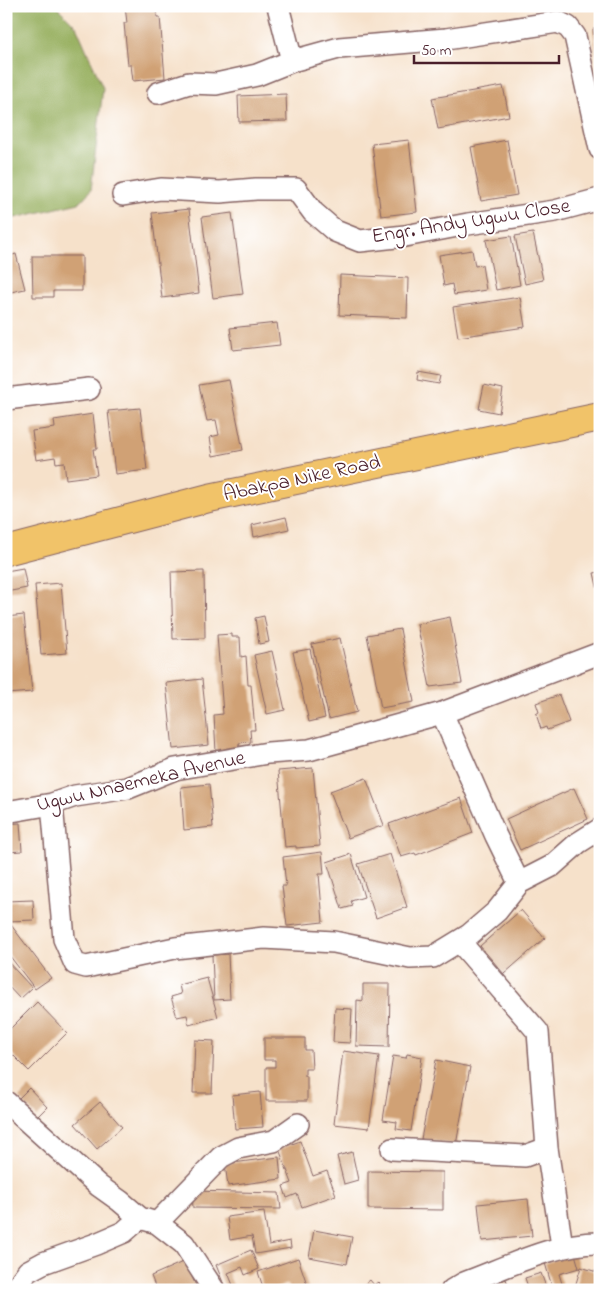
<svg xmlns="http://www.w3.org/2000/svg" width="606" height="1296" font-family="'Indie Flower',sans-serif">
	<rect width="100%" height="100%" fill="#fff"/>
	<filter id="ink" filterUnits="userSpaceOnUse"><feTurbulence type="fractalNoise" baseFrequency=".02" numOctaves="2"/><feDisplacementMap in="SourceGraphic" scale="10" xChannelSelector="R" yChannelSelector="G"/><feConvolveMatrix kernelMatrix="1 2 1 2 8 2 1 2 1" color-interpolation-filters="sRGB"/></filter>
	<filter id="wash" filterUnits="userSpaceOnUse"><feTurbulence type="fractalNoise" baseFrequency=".0096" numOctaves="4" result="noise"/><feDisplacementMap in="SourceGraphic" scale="20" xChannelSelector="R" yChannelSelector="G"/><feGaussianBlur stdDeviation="1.12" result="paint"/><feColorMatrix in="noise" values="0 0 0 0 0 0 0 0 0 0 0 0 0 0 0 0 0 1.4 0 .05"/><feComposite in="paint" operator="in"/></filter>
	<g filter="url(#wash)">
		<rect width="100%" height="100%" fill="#f6e1ca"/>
		<path fill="#98b061" stroke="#716846" d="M6,6H56L76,26L103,88L91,190L79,203L6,220Z"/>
		<g id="blocks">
			<path fill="#d0a175" d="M125,6H156L157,17H160L165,78L133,81L131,65H128L124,23H127Z
				M600,28V54H596L593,29Z
				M503,86L509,116L438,129L432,98Z
				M286,94L287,121L239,122L238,96Z
				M409,140L417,212L381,216L372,144Z
				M507,140L517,195L481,201L471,147Z
				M189,209L199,293L162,298L152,213Z
				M232,213L243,294L213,298L202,217Z
				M533,233L543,280L525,284L515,236Z
				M511,236L520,285L496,290L486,240Z
				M472,250L475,266L482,265L486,290L454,295L452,284L444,286L439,255Z
				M16,254L25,289L6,293V257Z
				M32,256H82V291H53V297H33Z
				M340,275L408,278L407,318L339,315Z
				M520,297L525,327L458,337L453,307Z
				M277,323L280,345L233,350L230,328Z
				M418,372L441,376L439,384L417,380Z
				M229,380L243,450L213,456L210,437L219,435L216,420L207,421L199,385Z
				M484,385L503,389L499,413L479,409Z
				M140,408L147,470L115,474L108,411Z
				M93,414L97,449H93L97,475L66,479L64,462L56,463L55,457L36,460L32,431L55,428L54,420Z
				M286,517L289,529L254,537L252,525Z
				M23,568L27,588L6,592V571Z
				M204,571L205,638L173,639L171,572Z
				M600,572V595H599L594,573Z
				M61,583L67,653L41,655L35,585Z
				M24,615L32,692L6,694V617Z
				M264,616L269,642L259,644L255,618Z
				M450,617L462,683L430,687L417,624Z
				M400,629L414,702L381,708L367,635Z
				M232,634V637H240L241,657L246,656L248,685H251L255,730H250L251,742L239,743V750L216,752L214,715L223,714L217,635Z
				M340,638L357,712L329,719L312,644Z
				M310,649L325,718L309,722L293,652Z
				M272,651L285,710L267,714L254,655Z
				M202,679L209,745L173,749L166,683Z
				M559,695L569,722L547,730L546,727L541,729L536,714L539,712L536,703Z
				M313,768L320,846L296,848V846L285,847L278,771Z
				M366,778L384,825L348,838L330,791Z
				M209,784L213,827L184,830L181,787Z
				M574,788L588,819L520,850L506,819Z
				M461,798L473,833L416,855L415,853L401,857L389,824Z
				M20,823L22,851L6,852V824Z
				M322,852L324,874H319L323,922L287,926L282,886H286L283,857Z
				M351,854L364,897L351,901L353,906L342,909L327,862Z
				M390,854L407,907L376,918L358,864Z
				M33,900L34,920L8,921L51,978L35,989L6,951V901Z
				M521,910L545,938L504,974L480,946Z
				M228,954L230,999L214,1000L212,955Z
				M6,960L32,988L20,999L6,984Z
				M207,978L218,1017L189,1025L187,1015L177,1017L171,997L181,994L179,985Z
				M363,984H390L389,1047L356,1046L357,1000L363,1001Z
				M37,1002L67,1033L29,1071L6,1048V1033Z
				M335,1008L352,1009L350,1043L333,1042Z
				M264,1038H305V1050H311L312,1069H305V1076H307V1101H266V1067H275V1060H264Z
				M195,1040L214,1041L212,1093H193Z
				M343,1051L379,1056L369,1128L334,1124Z
				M407,1054L422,1057L411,1131L396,1129L397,1122L383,1120L393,1056L406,1058Z
				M436,1060L470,1067L456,1145L421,1139Z
				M29,1088L47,1107L37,1117L19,1098Z
				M260,1092L263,1127L235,1129L232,1095Z
				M100,1102L122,1127L97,1149L75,1124Z
				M300,1141L313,1176L327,1171L336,1195L302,1207L297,1194L287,1198L283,1186L292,1183L279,1149Z
				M352,1152L358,1180L344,1184L337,1156Z
				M279,1157L281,1179L228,1186L225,1164Z
				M368,1171L443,1172V1210L368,1209Z
				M192,1191L279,1193L281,1209L193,1208Z
				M528,1199L532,1236L482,1241L478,1204Z
				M264,1212L269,1245L290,1241L291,1248L255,1254L252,1236L230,1240L227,1217Z
				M314,1230L352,1237L347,1264L309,1257Z
				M251,1250L259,1269L245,1275L242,1267L228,1273L235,1290H226L216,1265Z
				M575,1254L579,1268L559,1274L564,1290H553L545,1263Z
				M298,1258L309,1290H290L288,1284L271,1290H264L258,1272Z
				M185,1261L197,1288L206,1284L209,1290H147L155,1286L151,1276Z
				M581,1267L600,1273V1290H574Z
				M541,1273L547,1290H529L525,1278Z
				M506,1279L510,1290H478Z
				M370,1280L374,1285L378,1282L383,1287L380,1290H358Z"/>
		</g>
	</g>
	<g filter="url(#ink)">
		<use href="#blocks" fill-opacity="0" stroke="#866363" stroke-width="1"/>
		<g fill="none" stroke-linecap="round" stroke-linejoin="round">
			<g stroke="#866363" stroke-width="24">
				<path id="minor" d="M278,6L292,61
					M158,93L189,83L216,84L257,75L292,61L339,48L446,39L558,22L568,27L575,36L600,149
					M123,195L161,189L220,192L256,189H296L313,212L335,231L360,241L405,236L468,224L555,211L600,199
					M6,399L89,389
					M442,713L600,653
					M6,812L52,804L75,796L128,788L175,769L268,753L309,750L442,713L496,836L519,883L497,911L469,935L433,957L410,958L334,942L264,938L175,948L86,967L75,964L64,939L52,804
					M519,883L552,866L578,843L600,829
					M460,942L538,1032L547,1148
					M6,1102L99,1186L120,1201L140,1218L157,1223L184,1244L214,1290
					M392,1149L525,1156L547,1148L562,1246
					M157,1223L221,1157L238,1148L274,1141L298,1124
					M14,1290L28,1271L43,1263L96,1244L124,1232L140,1218
					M452,1290L464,1283C505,1268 556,1242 600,1243"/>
			</g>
			<g stroke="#866363" stroke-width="30">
				<path id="primary" d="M6,551L209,498L600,417"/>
			</g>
			<use href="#minor" stroke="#fff" stroke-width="21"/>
			<use href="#primary" stroke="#f1c369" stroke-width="28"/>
		</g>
	</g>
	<g text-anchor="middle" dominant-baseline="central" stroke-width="4" stroke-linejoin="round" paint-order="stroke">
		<g font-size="21" fill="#4a1f2b" stroke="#fff">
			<text transform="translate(471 222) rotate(-9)">Engr. Andy Ugwu Close</text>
			<text transform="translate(302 479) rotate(-12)">Abakpa Nike Road</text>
			<text transform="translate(141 782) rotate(-13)">Ugwu Nnaemeka Avenue</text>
		</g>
	</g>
	<rect width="606" height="1296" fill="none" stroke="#fff" stroke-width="25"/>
	<path d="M414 55v8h145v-8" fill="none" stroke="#4a1f2b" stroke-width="2.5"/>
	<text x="421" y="55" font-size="15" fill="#4a1f2b" stroke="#ffffff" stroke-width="4" paint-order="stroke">50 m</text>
</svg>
